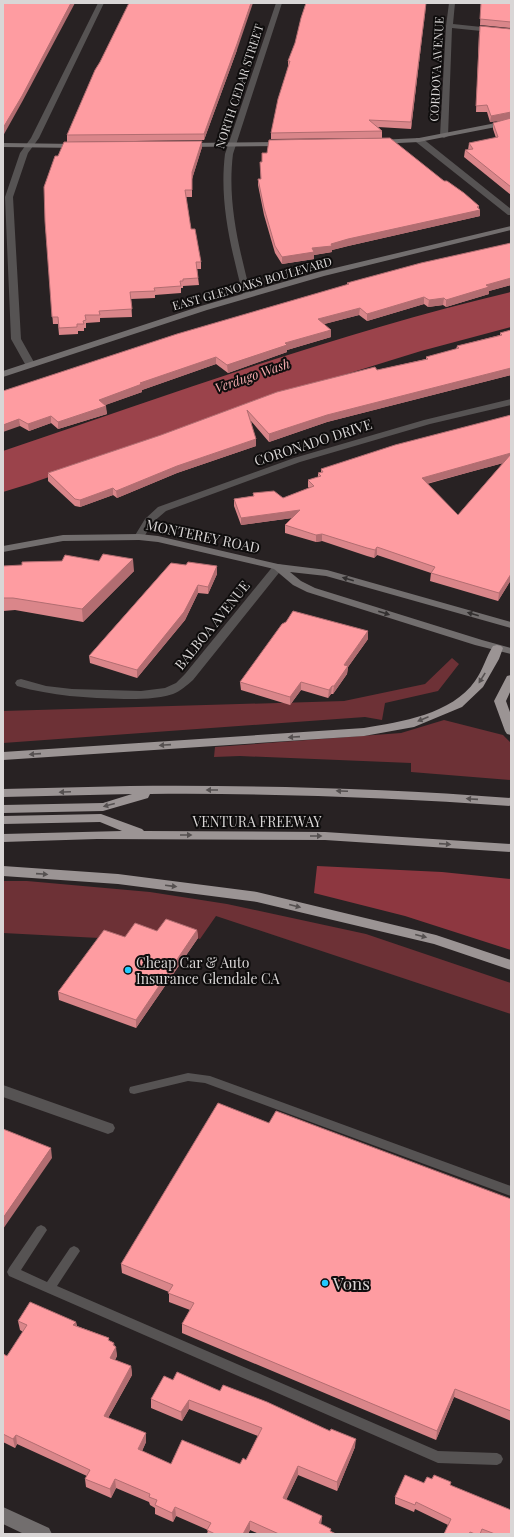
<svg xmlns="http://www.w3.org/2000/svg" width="514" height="1537" font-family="'Playfair Display',serif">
	<rect width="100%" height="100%" fill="#282223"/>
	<path fill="#6d3136" d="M452,658L459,664L438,691L385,703L382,720L365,717L3,743V711L344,701L425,684Z
		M444,720L503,735L511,743V780L411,772V763L240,756L214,757L215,747L401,733Z
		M3,881H27L150,892L227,904L366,934L511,983V1014L216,916L200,939L167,927L158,939L125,945L99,938L3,933Z"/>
	<path fill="#8d3740" d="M317,866L442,872L511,879V950L405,916L314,893Z"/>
	<path fill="#9b434b" d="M511,292V327L421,351L324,381L29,484L3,492V451C171,394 338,333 511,292Z"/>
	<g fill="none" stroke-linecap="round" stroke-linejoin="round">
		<path fill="#565353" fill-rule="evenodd" d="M188,1073L210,1076L511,1186V1196L205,1083L188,1081L134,1094L130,1093L129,1090L130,1087L134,1086Z
			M41,1225L45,1227L47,1230L21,1270L47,1282L70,1248L74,1246L78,1248L80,1251L78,1254L57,1286L438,1451L497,1453L501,1455L503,1459L501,1463L497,1465L438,1463L9,1276L7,1272L9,1268L37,1227Z"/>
		<path fill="#565353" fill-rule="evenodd" d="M98,3H104L39,138L28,153L13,197L21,339L35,364L30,367L25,364L11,339L5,197L20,153L31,138Z
			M276,3H282L233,154C227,202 239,248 251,295L247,298L243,295C231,248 219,202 225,154Z
			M449,3H455L453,24L511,30V34L452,28L448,136L444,138L440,136L446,26Z
			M416,138H422L511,209V215H508L416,142Z
			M511,399V405L430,424L300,462L166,511L152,523L143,539L139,540L134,537L145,519L158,507L294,458L424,420Z
			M278,564L282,565L283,567L282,569L193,680C187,685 181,691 173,694C157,699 140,699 124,699C87,698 52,696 17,686L15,683L17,680L21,679L46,686L72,689L141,691L165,688L176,683L185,674L274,565Z
			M3,1085L113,1124L115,1128L113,1132L108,1134L3,1097Z"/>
		<path fill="#726e6e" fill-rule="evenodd" d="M511,120V124L419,142L378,144L374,142L378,140L419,138Z
			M284,142L288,144L287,146L186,147L182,145L186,143Z
			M3,143L78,144L82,146L78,148L3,147Z
			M511,226V230L324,276L207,310L3,377V371L201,306L318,272Z
			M139,534L158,536L278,564L327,570L511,622V628L326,576L290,572L301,581L315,588L482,640L511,648V654L475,645L307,592L293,585L274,569L158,542L139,540L63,541L3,552V546L63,535Z
			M3,1507L49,1528L52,1534H24L3,1524Z"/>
		<path fill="#9b9494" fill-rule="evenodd" d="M497,645L501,646L503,648L499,659L483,687L462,707L414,727L364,736L3,760V752L364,728C401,722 452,714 475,681C483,670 486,657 493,646Z
			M511,675V690L506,701L511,715V735L507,734L505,731L494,701L507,676Z
			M130,786C257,785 384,788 511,798V806C391,797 270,793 150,794L148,798L103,811L3,813V805L103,803L132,794L3,797V789Z
			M101,814L142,829L144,831L325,832L511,844V852L325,840L97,839L3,842V834L122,831L100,822L3,824V816Z
			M3,866L118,874L257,892L436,935L511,960V970L434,944L257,902L118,884L3,876Z"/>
	</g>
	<path fill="#da868a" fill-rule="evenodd" d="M426,3L425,13L411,129L378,127L382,131V138L271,139V133L288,67V61Z
		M481,3H511V28L480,25Z
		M511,29V195L464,157L465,150H468L469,143L496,138L493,129V123L505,120L490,122L487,112H476L479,32Z
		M237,50L204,140L67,142V135Z
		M202,147L192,179V197H186L191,229L201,262V269H197L199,285L183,286V288H181V293L155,295V298L131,299L132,317L100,318V322L86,323V328H84V331H78V334L59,335L58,324H53L45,221Z
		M262,153L444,181L479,206V208L480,210V216L348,246L332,250V252L314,255V259L282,264L275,253L264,215L258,185V179H261L260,162H262Z
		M511,243V285L489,291V294L446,307L443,305L428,307L424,304L367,321L359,315L324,324L331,337L287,350V352L228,373L216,364L142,390V392L105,405L107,414L58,429L51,423L29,431L20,426L3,391L347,285V283Z
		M511,330V375L327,422L269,442L251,421L256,446L177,473L117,498L113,495L80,507L75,506L48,481V473L377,370L426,359V357L456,349L457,346L500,335V333Z
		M511,415V580L498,601L430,581L431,573L377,555L374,558L367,556L322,541L316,542L285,533V525L292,518L241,525L234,506V499L253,496V493L283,498L309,488L308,487V480L318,477V473L321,472V469ZM503,463L458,515L427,484L470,472Z
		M171,563L217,574L208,594L198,593L185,620L137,678L90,663L89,656Z
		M3,566L134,571L83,622L15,610L3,611Z
		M368,639L348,667L347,674L333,694H331L328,698L301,690L290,705L241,690L240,682Z
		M197,930L198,938L136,1028L59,1000L58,992L125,937L157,931Z
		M269,1123L511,1199V1421L454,1397L436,1440L182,1333V1324L190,1310L169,1302V1292L122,1273L121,1264Z
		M18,1321L76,1322L77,1326L109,1338V1341L115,1346L117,1356L115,1360L131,1366L132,1375L108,1418L146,1442L142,1451L171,1464H240L246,1460L258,1436L189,1409L182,1421L151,1408V1399L173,1380L220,1391L355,1447L337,1491L298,1475L286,1500L322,1516L321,1524L331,1532L336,1534H259L250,1530L248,1534H207L208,1530L176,1516L173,1522L155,1514V1508L150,1505L149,1502L116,1488L111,1498L86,1487L85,1479L87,1476L17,1444L15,1448L3,1442V1354L7,1356L23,1332L20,1330Z
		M432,1479L451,1485L511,1534H444L448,1525L415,1509L414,1512L395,1504V1497Z"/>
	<path fill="#b26d71" d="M71,3H75L22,102L3,136V128Z
		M251,3H253L237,50L204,140V134Z
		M426,7L425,13L411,129V122Z
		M511,112V119L490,122L491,116Z
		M202,141V147L192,179V197V172Z
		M479,206V210H480V216L348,246L332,250V252L314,255V259L282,264V257L312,248Z
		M511,278V285L489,291V294L446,307V300L486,285Z
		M424,297V304L367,321V314Z
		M444,298L443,305L428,307L429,300Z
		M360,308L359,315L317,326L318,319Z
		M331,330V337L287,350V352L228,373L227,365L285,343Z
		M216,357V364L142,390V392L100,407L99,400L140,383Z
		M511,368V375L327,422L269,442V434L327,415Z
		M106,406L107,414L58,429V422Z
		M51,416V423L29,431L28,424Z
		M19,419L20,426L3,432V425Z
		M256,439V446L177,473L117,498L116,491L177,466Z
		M511,453V461L421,485L422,478Z
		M113,488V495L80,507V500Z
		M300,510V517L241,525V518Z
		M322,534V541L316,542V535Z
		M377,547V555L374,558L375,550Z
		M133,559L134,571L83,622L82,609Z
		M217,566V574L208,594V587Z
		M511,574V580L498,601L499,593Z
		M198,585V593L185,620L137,678V670Z
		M368,631V639L348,667L347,674L333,694L334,686L344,665Z
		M301,682V690L290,705V697Z
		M332,686L331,694L328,698L329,690Z
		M197,930L198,938L136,1028V1020Z
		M51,1148L52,1158L3,1229V1218Z
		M76,1322L77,1331L73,1325Z
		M114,1343L115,1349L116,1347L117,1356L111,1367L110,1358L113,1345Z
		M131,1366L132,1375L104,1425V1416Z
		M455,1389L454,1397L436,1440L437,1431Z
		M189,1400V1409L182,1421L181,1412Z
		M146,1433V1442L139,1458L138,1449Z
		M16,1435L17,1444L15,1448L13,1439Z
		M356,1439L355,1447L337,1491V1482Z
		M298,1466V1475L283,1507V1498Z
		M115,1479L116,1488L111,1498L110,1489Z
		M175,1507L176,1516L173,1522L172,1513Z
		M322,1516L321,1525L319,1523Z
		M250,1521V1530L248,1534H243Z"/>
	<path fill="#fe9ca1" stroke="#b26d71" d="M3,3H71L22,96L3,128Z
		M129,3H251L237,44L204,134L67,135L95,70L100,62Z
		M306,3H426L411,122L369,120L382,131L271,133L278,99L290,61H288L295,43L301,18Z
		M481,3H511V22L480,19Z
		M480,26L511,29V112L491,116L487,105L476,106Z
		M511,118V187L465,150L473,149L469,143L498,137L493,123Z
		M390,138L444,181H447L464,193L479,206L477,207L480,210L348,239L331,244L332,246L312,248L314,252L282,257L275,246L264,208L258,179H261L260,162H262V153H267L269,140Z
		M202,141L192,172V190H185L191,229H195L201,262H196L198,278L183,279V281H180L181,286L154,288L155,291L130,292L132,309L99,311L100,315H85L86,320L83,321L84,324H77V327L59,328L58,317H52L45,221L44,187L55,156H58L64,142Z
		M511,243V278L486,285L489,287L446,300L444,298L429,300L424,297L367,314L360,308L318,319L331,330L285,343L287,345L227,365L216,357L140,383L142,384L99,400L106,406L58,422L51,416L28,424L19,419L3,425V391L177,334L349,284L347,283L421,263Z
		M511,330V368L327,415L269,434L247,410L256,439L177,466L116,491L113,488L80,500L75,499L48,473L161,435L277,392L375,367L377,370L428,359L426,357L459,348L457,346L502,335L500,333Z
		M511,415V453L422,478L458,515L511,454V574L499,593L431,573L435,567L377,547L375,550L367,548L322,534L316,535L285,525L300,510L241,518L234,499L254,496L253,493L274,491L283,498L314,486L308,480L321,476L318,473L323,472L321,469L395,445Z
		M103,554L133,559L82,609L13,598H3V566L22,565V562L62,561L65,555L99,561Z
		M188,562L217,566L208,587L198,585L184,612L137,670L89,656L171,563L186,565Z
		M293,611L368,631L344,665L348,666L334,686H332L329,690L301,682L290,697L240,682L282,624L286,622Z
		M166,919L197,930L136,1020L58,992L104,930L125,937L135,923L157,931Z
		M218,1103L269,1123L276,1111L511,1199V1411L455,1389L437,1431L182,1324L194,1303L168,1293L173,1285L121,1264Z
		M3,1129L51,1148L3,1218Z
		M30,1302L76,1322L73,1325L109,1338L108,1340L114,1343L113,1345L116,1347L110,1358L131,1366L104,1416L146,1433L138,1449L171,1464L182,1440L240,1464L243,1458L246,1460L262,1428L189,1400L181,1412L151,1399L164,1376L173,1380L177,1372L220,1391L223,1385L267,1402L330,1431L331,1429L356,1439L337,1482L298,1466L283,1498L322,1516L319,1523L331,1529L330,1531L336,1534H279L250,1521L243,1534H215L207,1530L211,1523L175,1507L172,1513L155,1505L157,1500L149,1497L150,1494L115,1479L110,1489L85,1479L90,1470L16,1435L13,1439L3,1434V1354L7,1356L27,1325L18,1321Z
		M405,1475L424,1483L427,1477L432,1479L434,1475L451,1482L450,1485L511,1510V1534H495L482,1529L480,1534H475L470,1532L469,1534H444L451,1519L416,1502L415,1505L395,1497Z"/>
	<defs><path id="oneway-solid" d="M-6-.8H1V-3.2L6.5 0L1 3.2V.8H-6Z"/></defs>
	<g fill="#322f2f">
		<use href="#oneway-solid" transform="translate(348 579) rotate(-164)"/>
		<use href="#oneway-solid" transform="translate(384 613) rotate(17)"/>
		<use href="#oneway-solid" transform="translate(473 614) rotate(-164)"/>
	</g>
	<g fill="#555050">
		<use href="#oneway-solid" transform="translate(482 678) rotate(122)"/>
		<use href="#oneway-solid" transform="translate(423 719) rotate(157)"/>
		<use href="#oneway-solid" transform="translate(294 737) rotate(176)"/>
		<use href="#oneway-solid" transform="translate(165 745) rotate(176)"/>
		<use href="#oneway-solid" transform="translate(35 754) rotate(176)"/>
		<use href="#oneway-solid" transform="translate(212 790) rotate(180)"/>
		<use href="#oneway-solid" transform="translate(342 791) rotate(-177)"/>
		<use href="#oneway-solid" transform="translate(65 792) rotate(178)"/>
		<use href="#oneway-solid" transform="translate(472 799) rotate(-176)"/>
		<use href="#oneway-solid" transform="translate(109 805) rotate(165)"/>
		<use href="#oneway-solid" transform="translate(186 835)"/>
		<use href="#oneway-solid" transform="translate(316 836)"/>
		<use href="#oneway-solid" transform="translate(445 844) rotate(4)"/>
		<use href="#oneway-solid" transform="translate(42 874) rotate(4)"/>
		<use href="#oneway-solid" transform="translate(171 886) rotate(7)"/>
		<use href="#oneway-solid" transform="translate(295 906) rotate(14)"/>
		<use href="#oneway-solid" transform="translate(421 936) rotate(14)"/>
	</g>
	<g fill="#22c9fe" stroke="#0f0d0d" stroke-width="1.5">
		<circle cx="128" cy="970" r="4"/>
		<circle cx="325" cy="1283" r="4"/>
	</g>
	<g text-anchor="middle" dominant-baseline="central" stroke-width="4" stroke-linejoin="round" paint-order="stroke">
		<g font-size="12" fill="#d9d6d6" stroke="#0f0d0d">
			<text transform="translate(436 69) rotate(-87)">CORDOVA AVENUE</text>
			<text transform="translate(239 86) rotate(-72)">NORTH CEDAR STREET</text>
			<text transform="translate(252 283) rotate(-16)">EAST GLENOAKS BOULEVARD</text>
		</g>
		<g font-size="13" font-style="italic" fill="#f6abae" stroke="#0f0d0d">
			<text transform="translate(252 375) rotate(-19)">Verdugo Wash</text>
		</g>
		<g font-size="14" fill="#d9d6d6" stroke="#0f0d0d">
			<text transform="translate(313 442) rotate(-18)">CORONADO DRIVE</text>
			<text transform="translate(203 536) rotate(12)">MONTEREY ROAD</text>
			<text transform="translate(212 625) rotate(-51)">BALBOA AVENUE</text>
			<text x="257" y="821">VENTURA FREEWAY</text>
		</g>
		<g font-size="14" fill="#d9d6d6" stroke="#0f0d0d" text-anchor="start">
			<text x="136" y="962">Cheap Car &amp; Auto<tspan x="136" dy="16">Insurance Glendale CA</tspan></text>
		</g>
		<g font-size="17" fill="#d9d6d6" stroke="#0f0d0d" text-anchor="start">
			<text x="333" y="1283">Vons</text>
		</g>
	</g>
	<rect width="514" height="1537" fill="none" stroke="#d9d6d6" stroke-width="8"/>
</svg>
